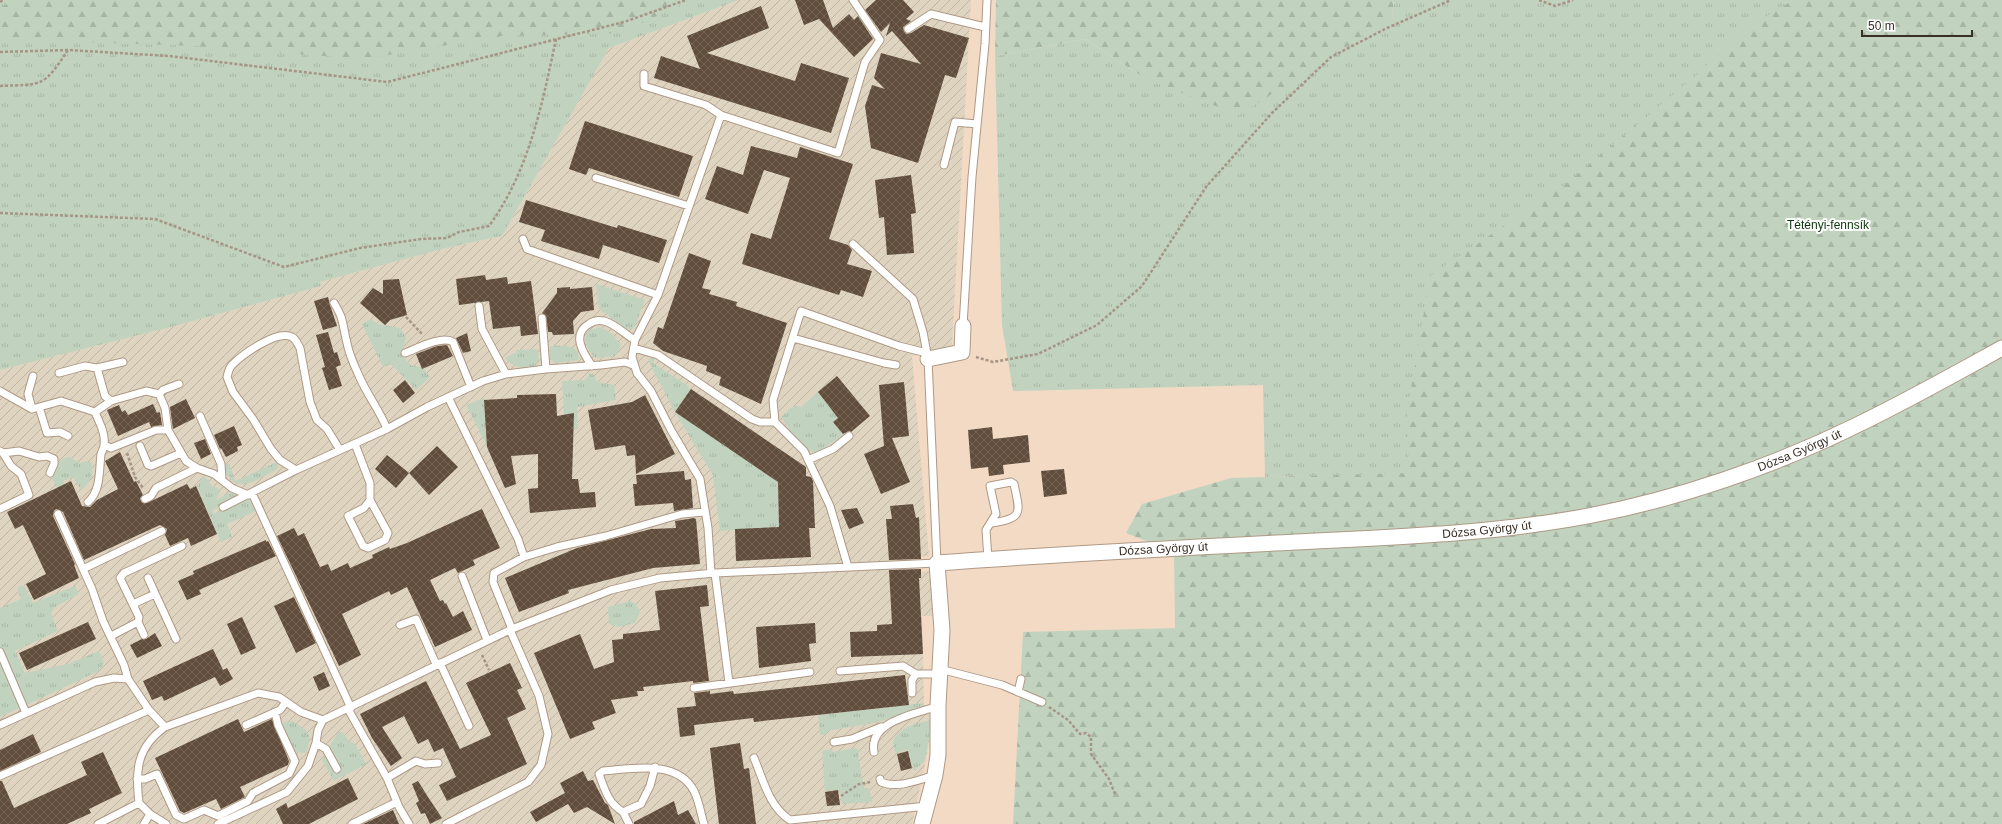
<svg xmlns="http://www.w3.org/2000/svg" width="2002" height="824" font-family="Arial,sans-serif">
	<defs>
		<pattern id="industrial-furrows" width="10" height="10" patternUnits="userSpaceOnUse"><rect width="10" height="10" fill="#ded4c0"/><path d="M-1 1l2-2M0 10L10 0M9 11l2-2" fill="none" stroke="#bfb6a5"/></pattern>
		<pattern id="grass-tufts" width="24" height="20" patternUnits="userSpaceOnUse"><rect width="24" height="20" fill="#c1d3bf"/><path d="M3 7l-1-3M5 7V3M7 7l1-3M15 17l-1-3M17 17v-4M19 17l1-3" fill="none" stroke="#a7b5a4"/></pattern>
		<pattern id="forest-firs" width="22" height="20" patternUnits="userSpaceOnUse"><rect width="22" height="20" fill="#c1d3bf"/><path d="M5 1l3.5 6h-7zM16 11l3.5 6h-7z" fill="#a7b5a4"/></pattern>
		<pattern id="building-cross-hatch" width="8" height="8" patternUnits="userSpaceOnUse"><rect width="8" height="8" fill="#614d3b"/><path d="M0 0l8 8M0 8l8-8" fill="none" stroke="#756455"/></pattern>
	</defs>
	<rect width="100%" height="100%" fill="#f2dac5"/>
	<path fill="url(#industrial-furrows)" d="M739,0H971L952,346L912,356L929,556L918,557L920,572L931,571L934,616H922L924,705L933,720L926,760L912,824H0V370L171,327L320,286V282L446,248L502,236L609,48Z"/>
	<path fill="url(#grass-tufts)" d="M0,0H739L609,48L502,236L446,248L320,282L321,286L171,327L0,370Z
		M1394,0H2002L1572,509L1364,475L1265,477L1263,385L1013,391L1002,325L995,56L1085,39L1146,79L1392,18Z
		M596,284L645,300L634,328L626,329L599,309Z
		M371,319L378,324L400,328L406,337L402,355L410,365L423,368L430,377L416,390L391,364L383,367L362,324Z
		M599,327C610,331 616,336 621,346L615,356L595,358C588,349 581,342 588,331Z
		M550,346C562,346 580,343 579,360L555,363L550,358Z
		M538,349L539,360L535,366C524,369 512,367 505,358L517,352L516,350Z
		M652,357L655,359L653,363L688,386L690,391L778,482L779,527L720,531L713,475L674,411L648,360Z
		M589,374H593L597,382L614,385L616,400L577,407L578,429L565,432L562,381L585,380Z
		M818,392L838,418L833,422L843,435L818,452C802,455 790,429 781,417L793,406L801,407Z
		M484,398L486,428L509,445L487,446L466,405Z
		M70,457L80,463L86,461L92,463C93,475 91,483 81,490L73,477L63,481L70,497L62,499L51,476C56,467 59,458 70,457Z
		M277,462L278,465L277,469C260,478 238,496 225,472V464L229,463L235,481Z
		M203,476L207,479L211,485L218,488L220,492L216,500L231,492L236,497L235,499L212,510L213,514L244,499H249L256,511L227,524L232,537L221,542L197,486Z
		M21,585L25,587L33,603L75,586L79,594L55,607L51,613L58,631L15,651L25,673L68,664L99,651L104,663L99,671L0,717V608L21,599L17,589Z
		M630,601L636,604L640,611L635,623L618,627L609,624L608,607Z
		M924,703V705L879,722L827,731V734L820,735L818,715Z
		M293,721L306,730L310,737L306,753L294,752L283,727L284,722Z
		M932,721L925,760L914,771L908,750L895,753L893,741C899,728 918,721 932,721Z
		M338,732H342L349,741L355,744L366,764L334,781L322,760Z
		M855,748L861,751L858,754L864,788H869L872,802L842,804L840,790L825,791L822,751L832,749L833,752Z"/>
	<path fill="url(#forest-firs)" d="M14,0H691L621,33L501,36L364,59L195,46L0,39V8Z
		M996,0H1394L1392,18L1239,115L1146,79L1085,39L995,56Z
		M1793,0H2002V824H1013L1023,632L1175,628L1174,552L1126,533L1142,504L1231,478L1409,473L1407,412L1430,276L1567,183L1694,77L1746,29Z"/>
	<path fill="url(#building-cross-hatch)" d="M795,0H823L833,28L849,14L854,20L858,16L873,39L854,57L819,19L804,25Z
		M876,0H903L914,12L906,19L911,21L903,27L904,31L906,34L911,33L924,25L969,38L956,78L945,75L918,163L871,148L865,106L872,85L885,89L874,78L881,53L921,64L892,31L886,36L890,23L881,32L865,10Z
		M761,6L769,28L707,53L795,81L801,63L849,78L831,133L654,78L661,56L700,69L687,36Z
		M585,121L693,156L679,197L589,168L586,175L569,169Z
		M751,146L797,158L800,147L853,164L829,239L848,245L852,250L847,264L872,271L863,297L841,290L839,295L742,264L751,233L771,239L790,178L764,170L748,214L705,199L717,166L743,175Z
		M911,175L916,213L911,214L914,253L887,255L884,217L879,218L875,180Z
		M526,200L617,228L618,225L667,240L659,263L603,245L599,259L541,241L545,230L519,222Z
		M689,253L711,261L702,288L711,290L709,294L737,302L736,306L787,323L761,404L719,385L721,377L706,371L707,366L663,351L653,343L658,327L663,329Z
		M485,275L486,280L507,277L508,284L531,281L538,334L521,336L520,326L493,329L489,301L459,305L456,279Z
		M399,279L407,315L390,320L385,325L360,303L373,288L383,294V280Z
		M570,287V289L592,287L594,310L581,312L573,321L574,334L553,335L552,332H548L546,316L542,313L557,293V288Z
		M328,297L330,305L337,326L323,330L314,301Z
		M328,332L334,353L337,352L341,365L336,367L342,386L329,390L322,368L325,367L316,335Z
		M467,333L471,351L463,353L456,338Z
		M447,345L453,356L422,369L416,354L437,346Z
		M837,376L870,416L851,432L849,431L843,434L833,422L838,418L818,392Z
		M405,380L415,393L403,403L393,390Z
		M904,382L909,436L892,438L910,482L881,494L864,454L884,446L879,385Z
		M691,389L806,467V476L811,477L813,481L815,528H809L811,557L736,561L735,529L779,527L778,482L675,412Z
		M556,394L557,416L574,413L572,479H578L580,493L595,492L596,507L530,513L528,489L538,488V454L511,456L516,484L505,488L487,447L484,400L517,398V395Z
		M645,395L675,454L636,474L635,455L627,456L625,445L595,450L588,410L632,402Z
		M186,399L195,418L173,429L170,407Z
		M153,404L157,413L160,412L162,425L151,427L149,422L118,436L107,410L119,405L122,412L125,410L128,415Z
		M234,426L242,445L237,447L238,451L226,457L221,448L220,449L214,435Z
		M992,427L993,439L1028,435L1030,462L1003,465L1004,474L989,476L988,467L971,469L968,430Z
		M205,439L211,454L201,459L194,443Z
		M437,446L458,467L429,495L409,473Z
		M120,452L134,482L136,481L143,495L140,498L142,503H147L187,484L190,489L196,486L217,534L191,546L188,538L170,546L165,535L167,529L160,525L84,560L63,512L56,509L54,511L53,516L75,564L74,565L79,578L34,600L26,584L46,574L23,525L15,529L7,512L71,481L82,506L90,507L97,500L118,489L105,461Z
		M387,455L409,473L396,488L375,469Z
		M1064,469L1067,494L1044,497L1041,471Z
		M684,471L685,480L691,479L693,508L674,511L673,503L635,506L633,484H637L636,475Z
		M913,504L916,518L919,517L921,559L889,560L886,519H892L890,506Z
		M857,508L864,523L849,529L841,510Z
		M482,509L500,548L473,560L475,565L458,573L455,568L430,580L440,601L443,600L445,604L446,603L453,617L463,611L472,630L435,647L407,587L391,595L389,591L342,614L361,655L339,666L277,536L294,528L298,536L304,533L320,567L328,564L331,571L348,563L350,568L373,558L372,555L389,547L390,549L407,543Z
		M694,518L696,519L700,564L653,568L568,590L569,593L519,612L505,578L577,548L651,529L676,528L675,521Z
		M266,540V542L268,541L276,556L199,590L201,594L187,600L178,581L194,574L193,571Z
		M921,569V578H919L923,654L851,657L850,632L877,631V625L892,624L889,570Z
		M707,585L709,606L700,607L709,681L693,683V681L643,687L644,691H637L638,696L611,700L616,713L592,722L595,729L570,739L534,653L580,634L594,669L614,662L612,640L623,639V634L660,630L655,591Z
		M294,597L316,643L296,653L274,606Z
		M242,617L256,648L241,655L227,624Z
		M88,622L96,639L27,670L19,653Z
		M815,623L816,643L809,644L811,661L759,668L756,627Z
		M155,633L162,646L137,658L130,645L142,639H146Z
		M213,649L223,670L227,668L233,679L220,686L215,677L164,701L162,696L152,700L143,681Z
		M510,663L522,688L517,690L526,709L507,718L527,764L447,801L439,785L456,777L443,748L434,752L428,739L418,744L404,716L382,727L402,758L391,766L372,738L360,714L426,681L460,749L491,735L466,683Z
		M324,672L330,686L319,691L313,677Z
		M905,675L909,705L754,722L753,718L694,725L695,735L680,737L677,708L696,706L694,693L710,691V694L733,691L734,694Z
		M238,719L244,732L272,719L289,761L288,765L240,787L245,797L221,809L216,799L184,813L180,811L155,758Z
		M33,734L41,752L0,771V750Z
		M740,743L744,769L749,768L756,824H719L710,748Z
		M908,751L912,768L901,771L897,754Z
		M103,752L122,793L89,809L91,813L67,824H0V781H2L14,808L87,775L81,762Z
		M583,771L588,781L593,780L605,803L608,805L615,824L587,807L574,813L568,804L536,822L530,812L563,794L565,793L560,783Z
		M348,778L358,799L309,824H283L276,809L286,803L288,808Z
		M418,781L428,797L442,818L430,824L425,813L421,814L416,803L419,801L412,784Z
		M838,790L840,805L827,806L825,792Z
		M674,801L678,815L688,810L696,824H634V822Z
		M393,810L399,824H363Z"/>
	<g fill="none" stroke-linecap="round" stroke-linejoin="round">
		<g stroke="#af9985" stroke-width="9">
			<path id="service" d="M908,29L931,14L985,27
				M644,74V86L706,105L721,115
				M944,165L955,122L977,124
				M596,178L689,206
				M523,239L527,249L658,295
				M334,303C345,321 342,324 347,343C349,355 355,367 360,378C368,396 380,411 387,429
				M479,306L482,329L506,374
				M542,318L546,369
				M963,326L972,177L985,44L987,0
				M793,338L884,363L896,365
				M634,348L658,355L752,419L760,422H775
				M405,353C416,349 442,335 453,342L471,387
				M592,366C583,353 571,334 589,324C593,321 599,320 604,321C616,324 625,335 635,340
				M97,368L123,362
				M59,373L85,366L97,368L105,396L111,401
				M0,391L32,409L61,401L95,412L111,401L146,391L159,394L165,408L168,430L186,461L197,468L214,474L232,488L248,495
				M159,394L163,390L179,384
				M448,397L518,539L524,557
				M39,407L47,433L60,432L68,436
				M32,409L28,394L33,376
				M200,416L221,464L222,480
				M355,444L370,483V500L388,533L385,540L368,548L363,546L348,516L364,508L370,500
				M104,445L111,448L156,430H168
				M140,446L148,465L151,466L181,453
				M0,451L3,453L11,466L21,474L29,495L0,509
				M3,453L19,451L39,457L47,456L54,459V464L50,473
				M808,460L833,449L849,436
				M296,470L280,460L271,449L253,419L233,392L227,377C228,373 229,368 232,365C242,355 277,329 292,337C296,339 298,345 300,348L310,402L317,420L327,429L340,450
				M252,493L351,708
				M145,499L151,496L156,488L197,468
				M88,502C101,491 99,470 101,454C102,451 104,448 104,445C106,434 99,422 95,412
				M223,507L296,470L387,429L427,407L483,381L506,374L546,369L601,365L625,362L633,365
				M58,514L92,589L103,621L124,665L128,679
				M988,559L986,530L996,514L990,486L1011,482L1014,484C1020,513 1024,518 992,523
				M848,567L830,506L804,451L775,422L773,400L801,311L899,346L927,353
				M83,569L162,531
				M711,573L708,528L700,479L671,430L651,391L637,373L632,357L635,340L658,295L721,115L838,153L865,62L880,40L853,0
				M715,573L729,683
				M462,576L487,640
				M148,578L176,639
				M133,604L155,594
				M138,622L144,635
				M400,625L416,619L436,664
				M512,629L493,582L494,573L524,557L557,547L606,536L682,514L705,512
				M111,636L138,622L139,617L120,578L124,573L182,546
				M0,652L26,713
				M440,663L469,726
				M940,669L1002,685L1042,702
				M840,671L903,666L916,674H939
				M694,688L810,672
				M1018,692L1021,679
				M912,693V680L916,674
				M348,709L387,778L399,807L409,824
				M0,725L95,682L114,678L128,679L149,710L165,727
				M246,725L280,710L286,702
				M834,742L852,739L881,727
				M316,743L326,749L337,769
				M874,752C868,721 916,714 938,706
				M754,758C763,779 769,807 790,820L927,806
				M655,767L650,786L641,804L623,812C608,803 605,790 599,774L603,771C632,769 677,759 694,791C699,801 701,814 704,824
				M0,776L149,710
				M387,778L416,761L425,764L438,763
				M137,779H145L157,774L176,815L184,819L204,810L218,816L248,801L253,793L289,774L295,761L278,725L275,712
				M880,779L881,782C897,789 919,780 935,775
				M139,803L150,814L166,824
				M623,812L629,824
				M98,824L139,803C135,770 137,747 165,727L258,693L279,697L301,712L323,720L512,629L611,590L660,578L715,573L937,563L928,359L923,332L913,299L853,244
				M144,824L150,814
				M218,824L287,792L308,766L316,743L318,730L323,720
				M352,824L397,802
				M446,824L528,782L541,765L548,734L539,696L510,630"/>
		</g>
		<g stroke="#af9985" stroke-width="17">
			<g id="minor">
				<path d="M928,359L962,352L963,326"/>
				<path id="s1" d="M922,824L935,775L938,755V706L942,630L937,563C1057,554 1176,548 1296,542C1393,537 1492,534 1588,516C1678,499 1774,466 1855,426C1905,402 1953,375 2002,348"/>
			</g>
		</g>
		<path stroke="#a69484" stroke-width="2.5" stroke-dasharray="3 2" stroke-linecap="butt" d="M1539,0L1555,6L1573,0
			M0,2L3,0
			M0,52L68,50L169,56L387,82L624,22L686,0
			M0,86C43,84 43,88 68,50
			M0,213L155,219L284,267L360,248L421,239L447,238L459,232L489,226C529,171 542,105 556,39
			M406,317L423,335
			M976,357L993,362L1038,354L1097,325L1142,286L1206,187L1272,113L1331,57L1387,28L1451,0
			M127,453L135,477L143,488
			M482,655L489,670
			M1049,707L1068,720L1080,734L1086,733L1091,737V754L1109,779L1115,794
			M841,796L859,784L871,782"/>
		<use href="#service" stroke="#fff" stroke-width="7"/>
		<use href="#minor" stroke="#fff" stroke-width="15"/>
	</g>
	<g text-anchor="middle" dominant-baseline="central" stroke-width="4" stroke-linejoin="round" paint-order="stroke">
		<g font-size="12" fill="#0a340a" stroke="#fff">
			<text x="1828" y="225">Tétényi-fennsík</text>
		</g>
		<g font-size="12" fill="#382f26" stroke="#fff">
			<text stroke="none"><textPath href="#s1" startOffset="1138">Dózsa György út</textPath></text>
			<text stroke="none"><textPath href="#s1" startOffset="814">Dózsa György út</textPath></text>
			<text stroke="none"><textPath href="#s1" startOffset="490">Dózsa György út</textPath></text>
		</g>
	</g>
	<path d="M1862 30v6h110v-6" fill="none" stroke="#382f26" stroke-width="2"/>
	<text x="1868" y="30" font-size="12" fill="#382f26" stroke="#ffffff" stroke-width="3" paint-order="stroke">50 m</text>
</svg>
